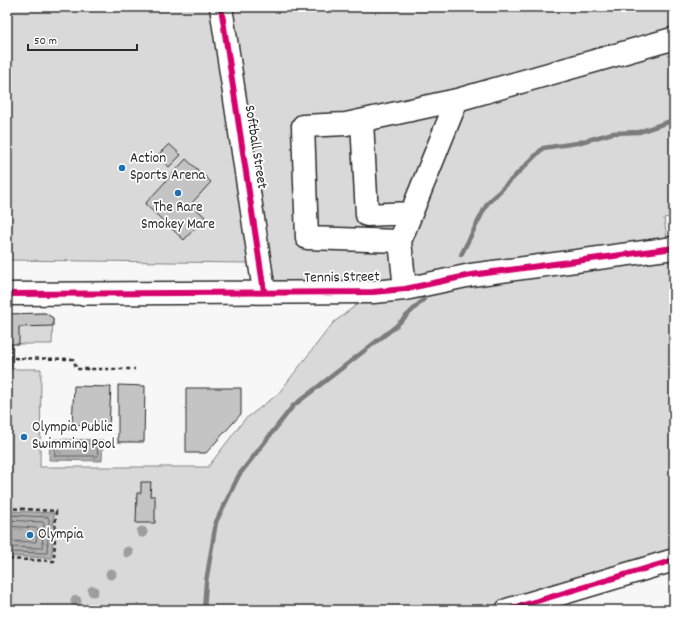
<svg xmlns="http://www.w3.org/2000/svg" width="681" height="617" font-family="Dekko,sans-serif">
	<defs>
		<pattern id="water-ripples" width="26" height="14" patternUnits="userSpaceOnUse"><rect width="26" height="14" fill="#b0b0b0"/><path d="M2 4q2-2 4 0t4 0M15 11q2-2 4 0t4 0" fill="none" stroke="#8f8f8f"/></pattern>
	</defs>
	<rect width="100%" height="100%" fill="#f7f7f7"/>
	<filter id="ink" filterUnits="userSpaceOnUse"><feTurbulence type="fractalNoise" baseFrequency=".025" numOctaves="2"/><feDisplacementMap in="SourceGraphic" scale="8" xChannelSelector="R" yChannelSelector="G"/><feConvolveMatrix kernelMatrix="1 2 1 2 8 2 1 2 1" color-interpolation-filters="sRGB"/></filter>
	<g filter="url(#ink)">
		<path fill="#d9d9d9" stroke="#828282" d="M7,7H216L249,263L7,260Z
			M221,7H674V216L664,218L674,286V558L494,610H7V314L45,313L53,318L52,344H12V369H41L40,467H208L244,420L278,394L333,323L373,292L264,291Z"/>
		<path fill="url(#water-ripples)" stroke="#7b7b7b" d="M50,439L103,440L102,461L49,460Z
			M7,511L54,513L52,558L7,556Z"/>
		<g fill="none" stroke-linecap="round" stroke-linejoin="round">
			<path stroke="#606060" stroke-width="1" d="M55,443L97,444L98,456H55Z
				M7,515L48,517L49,519L47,553L7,552
				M7,520L43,522L44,524L42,548L7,547
				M7,526L36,528L38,530L36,542L7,541"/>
			<path stroke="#7b7b7b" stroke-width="4.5" d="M461,255L487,204L543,148L577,143L613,133L639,132L674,120
				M204,610L206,582L216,522L239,475L293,406L395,327L424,299"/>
		</g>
		<path fill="#c4c4c4" stroke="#2b2b2b" d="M169,144L181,155L169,167L157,156Z
			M186,159L211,182L191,204L205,217L184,240L145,204Z
			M45,313L53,318V326L19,327V344H7V314Z
			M7,344H12V369H7Z
			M118,385L145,386L144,442H118Z
			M74,386L111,387L109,427L72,425Z
			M186,388H241V414L206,453H186Z
			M141,482H151L150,496H155V523H136L137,493H141Z"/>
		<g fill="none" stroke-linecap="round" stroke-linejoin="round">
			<g stroke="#2b2b2b" stroke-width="25">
				<path id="minor" d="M221,7L264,291
					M362,121L367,215L411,213
					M400,241L307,238L303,126L346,124L457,100
					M405,289L400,241L457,100L672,39
					M7,294L373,292L405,289L471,275L674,248
					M507,610L674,560"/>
			</g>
			<path stroke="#2b2b2b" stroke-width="2.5" stroke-dasharray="4 3" stroke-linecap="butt" d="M7,358L73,359L77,369H135
				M7,465V471
				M7,508L56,511L54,561L7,559"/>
			<use href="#minor" stroke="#fff" stroke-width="22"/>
			<g stroke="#fff" stroke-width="8">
				<path id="cycleway" d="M221,7L264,291
					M7,294L373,292L405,289L471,275L674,248
					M507,610L674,560"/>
			</g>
			<use href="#cycleway" stroke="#d6006c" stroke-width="6"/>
		</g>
		<g fill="#9e9e9e">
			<circle cx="142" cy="532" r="5.5"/>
			<circle cx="128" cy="552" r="5.5"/>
			<circle cx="111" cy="574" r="5.5"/>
			<circle cx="93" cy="591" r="5.5"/>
			<circle cx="76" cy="601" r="5.5"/>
		</g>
	</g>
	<g fill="#1f6fb2" stroke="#fff" stroke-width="1.5">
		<circle cx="122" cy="168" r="4"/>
		<circle cx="178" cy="193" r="4"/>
		<circle cx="24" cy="437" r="4"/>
		<circle cx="30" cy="535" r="4"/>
	</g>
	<g text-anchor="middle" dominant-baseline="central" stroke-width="3.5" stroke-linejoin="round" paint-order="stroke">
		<g font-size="15" fill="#2b2b2b" stroke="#fff">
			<text transform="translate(255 147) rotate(81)">Softball Street</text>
			<text transform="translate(342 278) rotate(-1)">Tennis Street</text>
		</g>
		<g font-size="15" fill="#2b2b2b" stroke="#fff" text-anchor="start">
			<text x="130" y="159">Action<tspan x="130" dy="17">Sports Arena</tspan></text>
			<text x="178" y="208" text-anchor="middle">The Rare<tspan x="178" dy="17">Smokey Mare</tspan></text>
			<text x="32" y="428">Olympia Public<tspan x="32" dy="17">Swimming Pool</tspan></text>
			<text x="38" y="535">Olympia</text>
		</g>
	</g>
	<rect width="681" height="617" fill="none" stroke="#fff" stroke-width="24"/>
	<rect x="12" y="12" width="657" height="593" fill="none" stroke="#2b2b2b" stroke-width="1.5" filter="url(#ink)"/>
	<path d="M28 44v6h109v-6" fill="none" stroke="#2b2b2b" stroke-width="2"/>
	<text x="34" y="44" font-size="12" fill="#2b2b2b" stroke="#ffffff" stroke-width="3" paint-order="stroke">50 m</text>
</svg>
